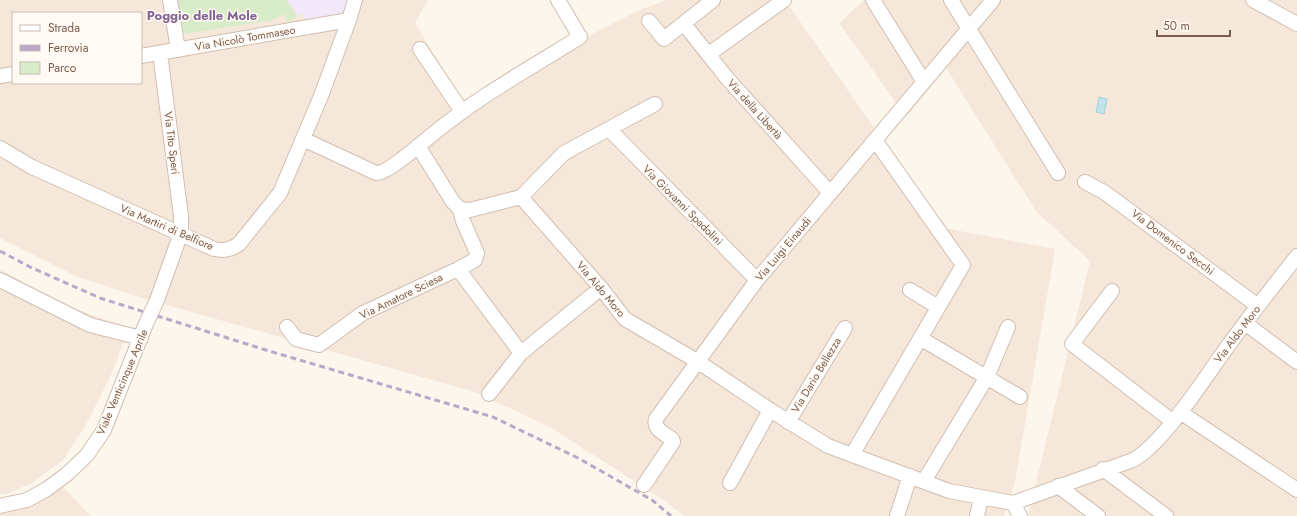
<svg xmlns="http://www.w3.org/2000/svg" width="1297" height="516" font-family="Jost,sans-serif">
	<rect width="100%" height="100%" fill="#fdf6ec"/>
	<path fill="#f5e8da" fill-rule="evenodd" d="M0,0H428L415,23L463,102L635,12L666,0H785L944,228L1055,249L1015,482L1004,516H684L665,501L550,427L472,391L142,298L78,277L0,238ZM13,13H141V83H13Z
		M864,0H1297V516H1028L1090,261L1036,211L946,68L906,117L839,23Z
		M0,269L61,304L129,328L112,373L88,421L64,459L32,483L7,494H0Z
		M62,486L91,516H0V512L19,511L46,497Z"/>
	<path fill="#f3e8fa" d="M287,0H347L346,8L341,18L308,23L301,13L297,16Z"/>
	<path fill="#d8ecc9" d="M178,0H287L297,16L288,22L283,14L273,20L184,34Z"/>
	<path fill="#bfe3e8" stroke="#a5d3da" d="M1099,97L1107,99L1104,114L1096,112Z"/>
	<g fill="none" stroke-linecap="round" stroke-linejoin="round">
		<g stroke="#d1beb0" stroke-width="16">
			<path id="minor" d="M170,0L178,50
				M873,0L924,82
				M951,0L1058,173
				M1253,0L1297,24
				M649,21L664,39L713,0
				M684,24L727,78L830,193
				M420,49L461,110
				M709,54L784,0
				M141,56L349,20
				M0,76L13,74
				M609,129L757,280
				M303,139L376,173C387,174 423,142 433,134C478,97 530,68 580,37L558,0
				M418,146L453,202L460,209L463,221L477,253L475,260L458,269L521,353L601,288
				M0,148L32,167L214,249C224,251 230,250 239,244L280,193L321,96L349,20L355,0
				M1085,182L1104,192L1258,306
				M521,197L601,288L625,319L697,361L770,410L828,446L949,491L1013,503L1133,460C1164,443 1206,376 1228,346C1250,315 1274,286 1297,256
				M521,197L564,153L655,104
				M460,209L470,210L521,197
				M0,280L90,325L141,338
				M910,290L938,307
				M1112,291L1072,344L1172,421
				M157,300L181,233V216L160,53
				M1245,323L1297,362
				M287,327L296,339L319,345L363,313L458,269
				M920,338L1020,397
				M489,394L521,353
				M1180,412L1297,490
				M788,422L845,328
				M852,455L963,265L875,140
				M1103,469L1166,516
				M924,481L987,377L1008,327
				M730,483L770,410
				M644,485L673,442L672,439C665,434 653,429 656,419L757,280L993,0
				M1058,486L1098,516
				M1013,503L1020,516
				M0,506L27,500L47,489L67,474L87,455L104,430L145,326
				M897,516L910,476
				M977,516L981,497"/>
		</g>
		<use href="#minor" stroke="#fff" stroke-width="14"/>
		<path stroke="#b9a8c9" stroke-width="3" stroke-dasharray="6 4" stroke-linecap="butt" d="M0,251L30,267L100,298L269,351L493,417L578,458L652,500L671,516"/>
		<g stroke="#d1beb0" stroke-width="16" stroke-linecap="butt">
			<path id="minor-bridge" d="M145,326L157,300"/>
		</g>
		<use href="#minor-bridge" stroke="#fff" stroke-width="14"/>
	</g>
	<g text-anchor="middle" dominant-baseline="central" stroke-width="3" stroke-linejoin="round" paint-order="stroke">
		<g font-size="11" fill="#7a5c4d" stroke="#fffaf3">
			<text transform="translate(245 38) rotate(-10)">Via Nicolò Tommaseo</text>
			<text transform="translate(755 109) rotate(48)">Via della Libertà</text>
			<text transform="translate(172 143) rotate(83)">Via Tito Speri</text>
			<text transform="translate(683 205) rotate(45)">Via Giovanni Spadolini</text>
			<text transform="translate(167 227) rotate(23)">Via Martiri di Belfiore</text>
			<text transform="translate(1173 242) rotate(37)">Via Domenico Secchi</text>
			<text transform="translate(783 249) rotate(-50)">Via Luigi Einaudi</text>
			<text transform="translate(601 289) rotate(50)">Via Aldo Moro</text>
			<text transform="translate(401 296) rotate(-26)">Via Amatore Sciesa</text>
			<text transform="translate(1237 334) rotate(-53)">Via Aldo Moro</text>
			<text transform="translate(816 375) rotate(-59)">Via Dario Bellezza</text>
			<text transform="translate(122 382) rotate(-67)">Viale Venticinque Aprile</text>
		</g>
		<g font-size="13" font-weight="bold" fill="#846695" stroke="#fffaf3">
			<text x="202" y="15">Poggio delle Mole</text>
		</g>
	</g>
	<rect x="12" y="12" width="130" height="72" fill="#fffaf3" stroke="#cabbb1"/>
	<rect x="20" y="25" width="20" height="6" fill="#ffffff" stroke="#cabbb1"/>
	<text x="48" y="32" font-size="12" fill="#7a5c4d">Strada</text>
	<rect x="20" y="45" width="20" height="6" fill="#b9a8c9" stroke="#cabbb1"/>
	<text x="48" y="52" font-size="12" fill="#7a5c4d">Ferrovia</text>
	<rect x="20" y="62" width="20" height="12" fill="#d8ecc9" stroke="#cabbb1"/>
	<text x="48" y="72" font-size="12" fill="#7a5c4d">Parco</text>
	<path d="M1157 30v6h73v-6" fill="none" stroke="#7a5c4d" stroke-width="2"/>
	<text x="1163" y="30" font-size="12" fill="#7a5c4d" stroke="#fffaf3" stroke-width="3" paint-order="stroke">50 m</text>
</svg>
